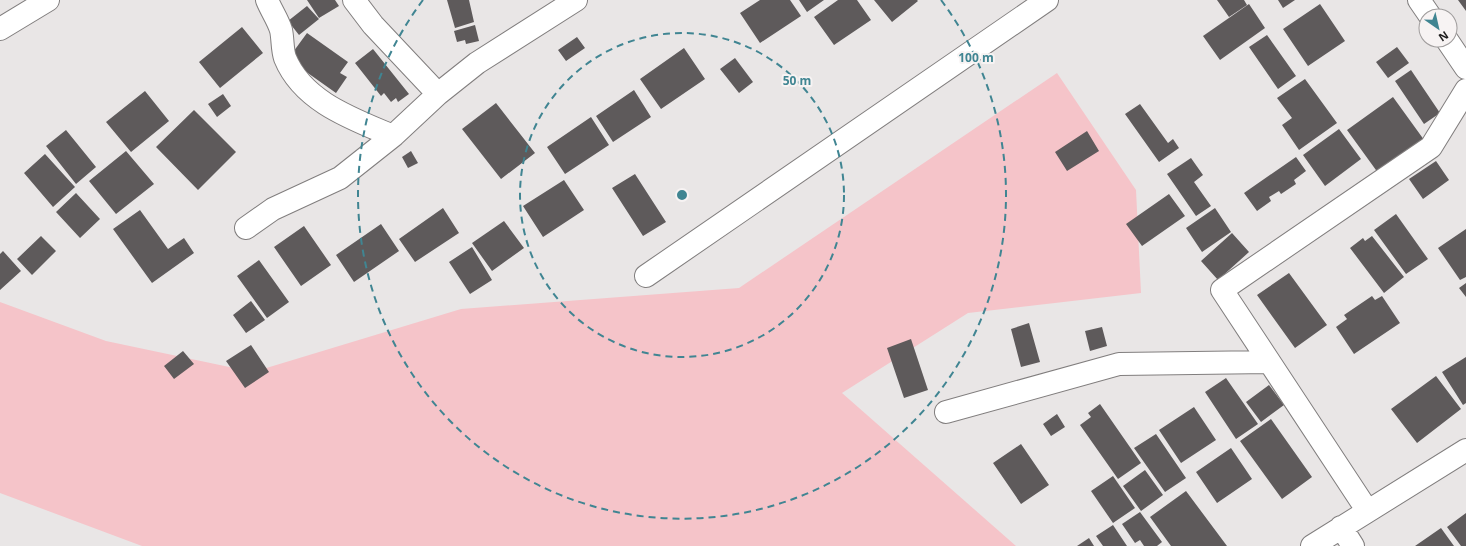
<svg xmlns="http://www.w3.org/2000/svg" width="1466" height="546" font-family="'Open Sans',sans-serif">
	<rect width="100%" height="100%" fill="#e9e6e6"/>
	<path fill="#f5c4c9" d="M1057,73L1136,190L1141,293L968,313L842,393L1016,546H142L0,493V302L106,341L253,372L461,309L739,288Z"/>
	<path fill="#5e5a5b" d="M307,0H335L339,6L319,18Z
		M447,0H469L474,22L455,28Z
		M760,0H790L801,16L760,43L740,13Z
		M799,0H824L807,12Z
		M838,0H857L871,20L834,45L814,17Z
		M874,0H917L918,1L892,22Z
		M1217,0H1244L1247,5L1229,17Z
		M1278,0H1295L1283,8Z
		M1458,0H1466V11Z
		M1249,4L1265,28L1220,60L1203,36Z
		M1320,4L1345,41L1308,66L1283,29Z
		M307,6L319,19L299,35L288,21Z
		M475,25L479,41L466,44L465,40L457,42L454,31Z
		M242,27L263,53L220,88L199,62Z
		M307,33L348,62L340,73L347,77L336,93L288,59Z
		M1267,35L1296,76L1278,89L1249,47Z
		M577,37L585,48L566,61L558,50Z
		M1397,47L1409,63L1388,78L1376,62Z
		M684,48L705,79L661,109L640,79Z
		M373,49L409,94L398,102L396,98L391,102L384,93L381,96L355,63Z
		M735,58L753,82L739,93L720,69Z
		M1411,70L1440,113L1424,124L1395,81Z
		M1305,79L1337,123L1299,150L1282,125L1292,118L1277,98Z
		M634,90L651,117L613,142L596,116Z
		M145,91L169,121L131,152L106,122Z
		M223,94L231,106L217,117L208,104Z
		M1393,97L1427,144L1381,177L1347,130Z
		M496,103L535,153L501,179L462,129Z
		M1140,104L1168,143L1173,139L1179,148L1159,162L1125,114Z
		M194,110L236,152L198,190L156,147Z
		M591,117L609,145L565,174L547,147Z
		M1339,129L1361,159L1325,186L1303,155Z
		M66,130L96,167L76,184L46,146Z
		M1087,131L1099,151L1067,171L1055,152Z
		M126,151L154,184L116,214L89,181Z
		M411,151L418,163L408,168L402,157Z
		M45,154L75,187L53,207L24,173Z
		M1296,157L1306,171L1294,180L1296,184L1281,194L1279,191L1269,197L1271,201L1257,211L1244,193Z
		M1191,158L1203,175L1194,182L1211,206L1196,216L1167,174Z
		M1436,161L1449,180L1423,199L1409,179Z
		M635,174L666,222L643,236L612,188Z
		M564,180L584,210L543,237L523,206Z
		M76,193L100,219L80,238L56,212Z
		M1169,194L1185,216L1142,246L1126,224Z
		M443,208L459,233L415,262L399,239Z
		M1215,208L1231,232L1202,252L1186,228Z
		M140,210L168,249L184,238L194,253L152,283L113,229Z
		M1396,214L1428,259L1406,274L1374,230Z
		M504,221L524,248L492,271L472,243Z
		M381,224L399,251L354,282L336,255Z
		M304,226L331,265L301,286L274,247Z
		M1466,229V277L1460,280L1438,248Z
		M1232,233L1249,252L1218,280L1201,261Z
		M41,236L56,251L32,275L17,259Z
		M1372,236L1404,277L1384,293L1350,248L1363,238L1365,241Z
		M472,247L492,280L470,294L449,262Z
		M3,251L21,271L0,290V254Z
		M259,260L289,302L267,318L237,276Z
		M1289,273L1327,325L1295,348L1257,295Z
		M1466,283V297L1459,288Z
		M1372,296L1375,300L1382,296L1400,323L1354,354L1336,327L1347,319L1344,315Z
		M251,301L265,320L246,333L233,315Z
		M1029,323L1040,362L1021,367L1011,329Z
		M1102,327L1107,346L1090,351L1085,331Z
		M911,339L928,390L904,398L887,348Z
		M251,345L269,372L245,388L226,361Z
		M183,351L194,364L174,379L164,366Z
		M1466,357V403L1463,405L1442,372Z
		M1436,376L1461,409L1417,443L1391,409Z
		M1226,378L1258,424L1236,439L1205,392Z
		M1269,385L1284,405L1261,422L1246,402Z
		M1100,404L1141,463L1118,479L1080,425L1091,417L1088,413Z
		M1194,407L1216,440L1181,463L1159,430Z
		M1057,414L1065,427L1051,436L1043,424Z
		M1271,419L1312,477L1282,499L1240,441Z
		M1156,434L1186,478L1165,492L1134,448Z
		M1021,444L1049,485L1021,504L993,463Z
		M1231,448L1252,479L1217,503L1196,472Z
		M1145,470L1163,495L1141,511L1123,486Z
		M1113,476L1135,508L1113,523L1091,491Z
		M1186,491L1227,546H1171L1150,517Z
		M1140,512L1162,542L1157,546H1144L1140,540L1135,543L1122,524Z
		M1466,513V546H1461L1447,527Z
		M1113,525L1127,546H1103L1096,536Z
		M1441,528L1454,546H1415Z
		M1089,538L1094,546H1077Z"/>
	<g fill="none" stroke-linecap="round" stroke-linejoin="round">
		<g stroke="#817e7e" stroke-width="24">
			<path id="minor" d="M267,0C271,10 278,20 281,30C283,39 282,49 285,58C303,102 353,119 393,136
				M354,0L373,25L438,94
				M1419,0L1430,16
				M0,29L48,0
				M1447,40L1466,68
				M246,228L273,209L340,178L393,136L438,94L477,63L576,0
				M646,276L1047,0
				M946,412L1119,364L1269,362
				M1367,510L1222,290L1431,147L1466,90
				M1341,527L1353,546
				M1312,546L1466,450"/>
		</g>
		<use href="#minor" stroke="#fff" stroke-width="22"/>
	</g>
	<g fill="none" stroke="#408592" stroke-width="2" stroke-dasharray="7 5">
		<circle cx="682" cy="195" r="162"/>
		<path d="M941 0A324 324 0 1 1 423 0"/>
	</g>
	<circle cx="682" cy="195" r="6" fill="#408592" stroke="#f7f3f3" stroke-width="2"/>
	<g font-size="12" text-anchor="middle" font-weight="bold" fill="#408592" stroke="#f7f3f3" stroke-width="4" stroke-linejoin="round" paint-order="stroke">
		<text x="976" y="62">100 m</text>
		<text x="797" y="85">50 m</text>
	</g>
	<g transform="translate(1438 28) rotate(146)"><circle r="19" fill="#f7f3f3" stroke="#a09d9d"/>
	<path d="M0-3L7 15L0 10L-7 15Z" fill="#408592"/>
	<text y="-6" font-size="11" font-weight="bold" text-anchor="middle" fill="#1e1d1d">N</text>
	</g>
</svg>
